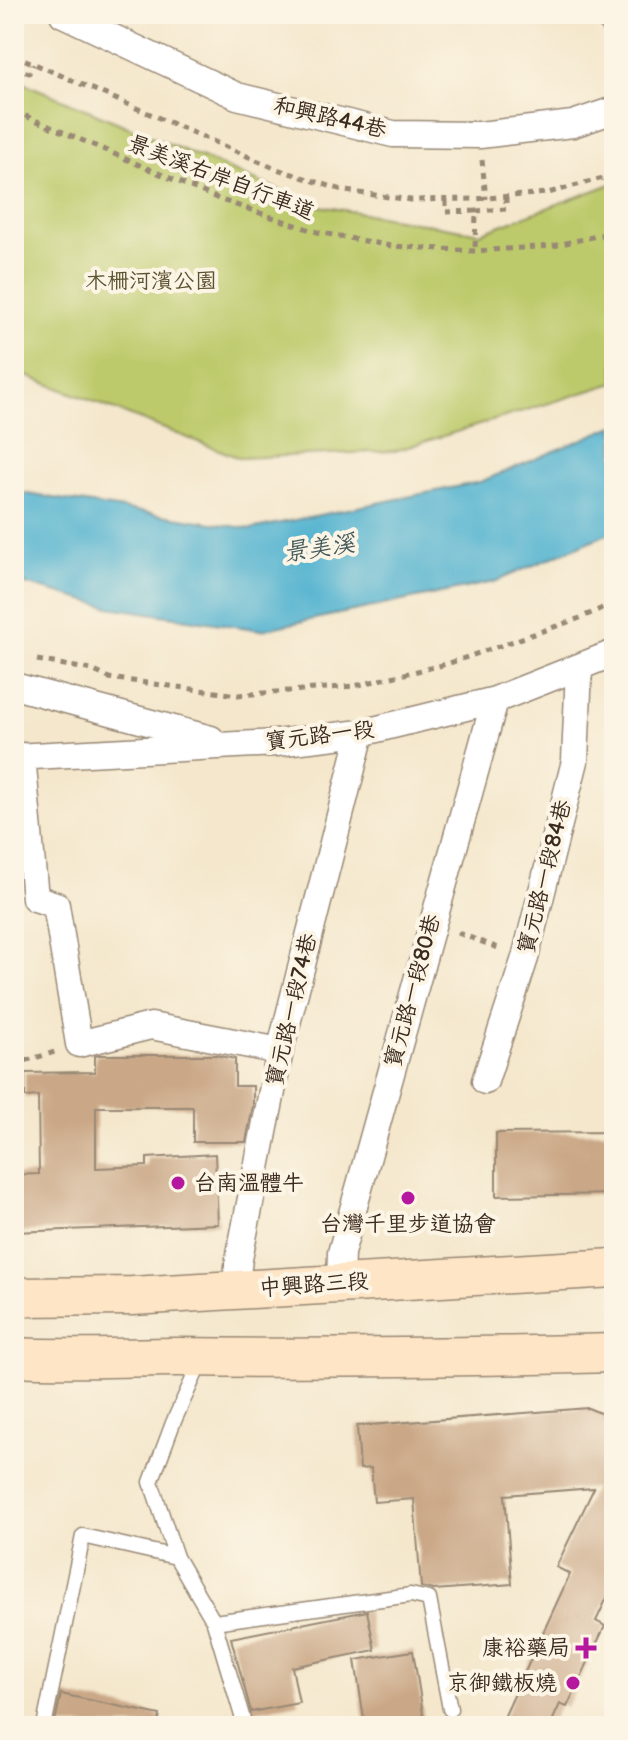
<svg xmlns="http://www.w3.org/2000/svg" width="628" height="1740" font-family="'Balsamiq Sans','LXGW WenKai TC',sans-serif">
	<rect width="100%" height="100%" fill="#fcf5e5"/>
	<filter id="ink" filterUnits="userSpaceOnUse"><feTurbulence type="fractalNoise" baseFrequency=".0125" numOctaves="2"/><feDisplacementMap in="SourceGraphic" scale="16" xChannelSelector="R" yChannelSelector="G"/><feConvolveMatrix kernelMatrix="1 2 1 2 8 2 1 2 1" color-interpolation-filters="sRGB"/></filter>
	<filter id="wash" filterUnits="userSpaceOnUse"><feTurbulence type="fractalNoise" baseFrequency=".006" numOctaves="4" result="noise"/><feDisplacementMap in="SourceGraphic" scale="32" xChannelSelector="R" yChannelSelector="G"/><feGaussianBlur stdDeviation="1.8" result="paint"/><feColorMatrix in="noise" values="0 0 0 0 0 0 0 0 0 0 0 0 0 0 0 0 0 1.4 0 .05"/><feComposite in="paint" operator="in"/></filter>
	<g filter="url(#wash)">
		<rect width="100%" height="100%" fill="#f4e7cc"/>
		<path fill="#bdca6c" stroke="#7c7a45" stroke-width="2" d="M14,79L314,205L480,233L614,183V383L395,451L240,458L14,371Z"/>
		<path fill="#52b3d0" stroke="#466e77" stroke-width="2" d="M614,426V531L494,582L261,630L109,607L14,581V492L251,529L480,482Z"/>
		<g id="blocks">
			<path fill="#caa887" d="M99,1055H216L235,1059V1086H253V1106L246,1142H193V1107H96V1168L147,1166V1158L215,1154L218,1224L14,1232V1175L39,1174L38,1096L25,1097V1073L95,1072V1056Z
				M614,1132V1194L496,1196V1133Z
				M588,1408L614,1419V1583L596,1621L605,1626L567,1707L560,1704L550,1726H500L570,1574L556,1567L594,1488L505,1495L512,1584L434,1590L421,1587L414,1499L374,1502L371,1468L360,1469L357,1426Z
				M367,1611L375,1650L292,1667L299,1703L251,1712L231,1638Z
				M413,1651L425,1726H365L355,1660Z
				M61,1694L160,1715L158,1726H54Z"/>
		</g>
	</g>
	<g filter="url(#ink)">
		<use href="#blocks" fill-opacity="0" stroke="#988875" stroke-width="2"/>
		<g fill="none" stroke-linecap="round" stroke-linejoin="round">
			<g stroke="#988875" stroke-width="17">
				<path id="lane" d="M202,1359L173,1423L151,1482L176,1557L214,1622L245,1726
					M214,1622L411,1595L429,1599L450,1709
					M44,1726L83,1536L176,1557"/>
			</g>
			<g stroke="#988875" stroke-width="29">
				<path id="street" d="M63,14L237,96L393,134L480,135L573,124L614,110
					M606,14L614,23
					M14,686L211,739
					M22,756L35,898L56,905L79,1044L151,1026L280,1051
					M14,757L276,743L361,733L495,700L614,653
					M485,1081L525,958L575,761L579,668
					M340,1283L341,1253L495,700
					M235,1290L239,1259L280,1051L361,733"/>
			</g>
			<g stroke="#988875" stroke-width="41">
				<path id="secondary" d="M14,1297L132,1296L614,1268
					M14,1357C69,1360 123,1357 178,1357C323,1359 468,1357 614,1353"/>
			</g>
			<path stroke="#988875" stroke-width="5" stroke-dasharray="6 6" stroke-linecap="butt" d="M14,32L22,14
				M14,55L277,169L345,191L411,200L476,199L548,193L614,175
				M14,67L29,73L33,64
				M14,111L221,200L317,232L391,246L475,251L553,246L614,232
				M482,160L486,199
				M446,200V212L476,211L475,251
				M476,211L506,209V197
				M37,660L92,670L109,678L238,695L354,686L447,664L580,618L614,603
				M458,933L501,949
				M14,1064L55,1052"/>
			<use href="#lane" stroke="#fff" stroke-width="14"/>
			<use href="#street" stroke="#fff" stroke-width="26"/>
			<use href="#secondary" stroke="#fee5c5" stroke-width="38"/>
		</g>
	</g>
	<g fill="#b5179e" stroke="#fcf5e5" stroke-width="3">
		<circle cx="178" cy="1183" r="8"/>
		<circle cx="408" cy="1198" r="8"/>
		<path d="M582 1636h8v8h8v8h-8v8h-8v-8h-8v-8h8z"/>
		<circle cx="573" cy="1683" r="8"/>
	</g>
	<g text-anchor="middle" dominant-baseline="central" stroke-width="8" stroke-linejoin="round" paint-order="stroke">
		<g font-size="22" fill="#3b2a1e" stroke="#fcf5e5">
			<text transform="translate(330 118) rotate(13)">和興路44巷</text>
			<text transform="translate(221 178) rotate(21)">景美溪右岸自行車道</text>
			<text transform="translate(320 736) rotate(-7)">寶元路一段</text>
			<text transform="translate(545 877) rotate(-76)">寶元路一段84巷</text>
			<text transform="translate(413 991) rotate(-75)">寶元路一段80巷</text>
			<text transform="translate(292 1010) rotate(-77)">寶元路一段74巷</text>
			<text transform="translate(314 1285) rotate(-4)">中興路三段</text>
		</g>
		<g font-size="22" fill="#5c5232" stroke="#fcf5e5">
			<text x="151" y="281">木柵河濱公園</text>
		</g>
		<g font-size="22" fill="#3b2a1e" stroke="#fcf5e5" text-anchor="end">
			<text x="194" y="1183" text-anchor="start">台南溫體牛</text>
			<text x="408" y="1224" text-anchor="middle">台灣千里步道協會</text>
			<text x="570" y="1648">康裕藥局</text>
			<text x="557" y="1683">京御鐵板燒</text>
		</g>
		<g font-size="24" font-style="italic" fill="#435a5c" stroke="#fcf5e5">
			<text transform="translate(319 548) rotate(-8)">景美溪</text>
		</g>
	</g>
	<rect width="628" height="1740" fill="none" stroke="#fcf5e5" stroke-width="48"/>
</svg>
